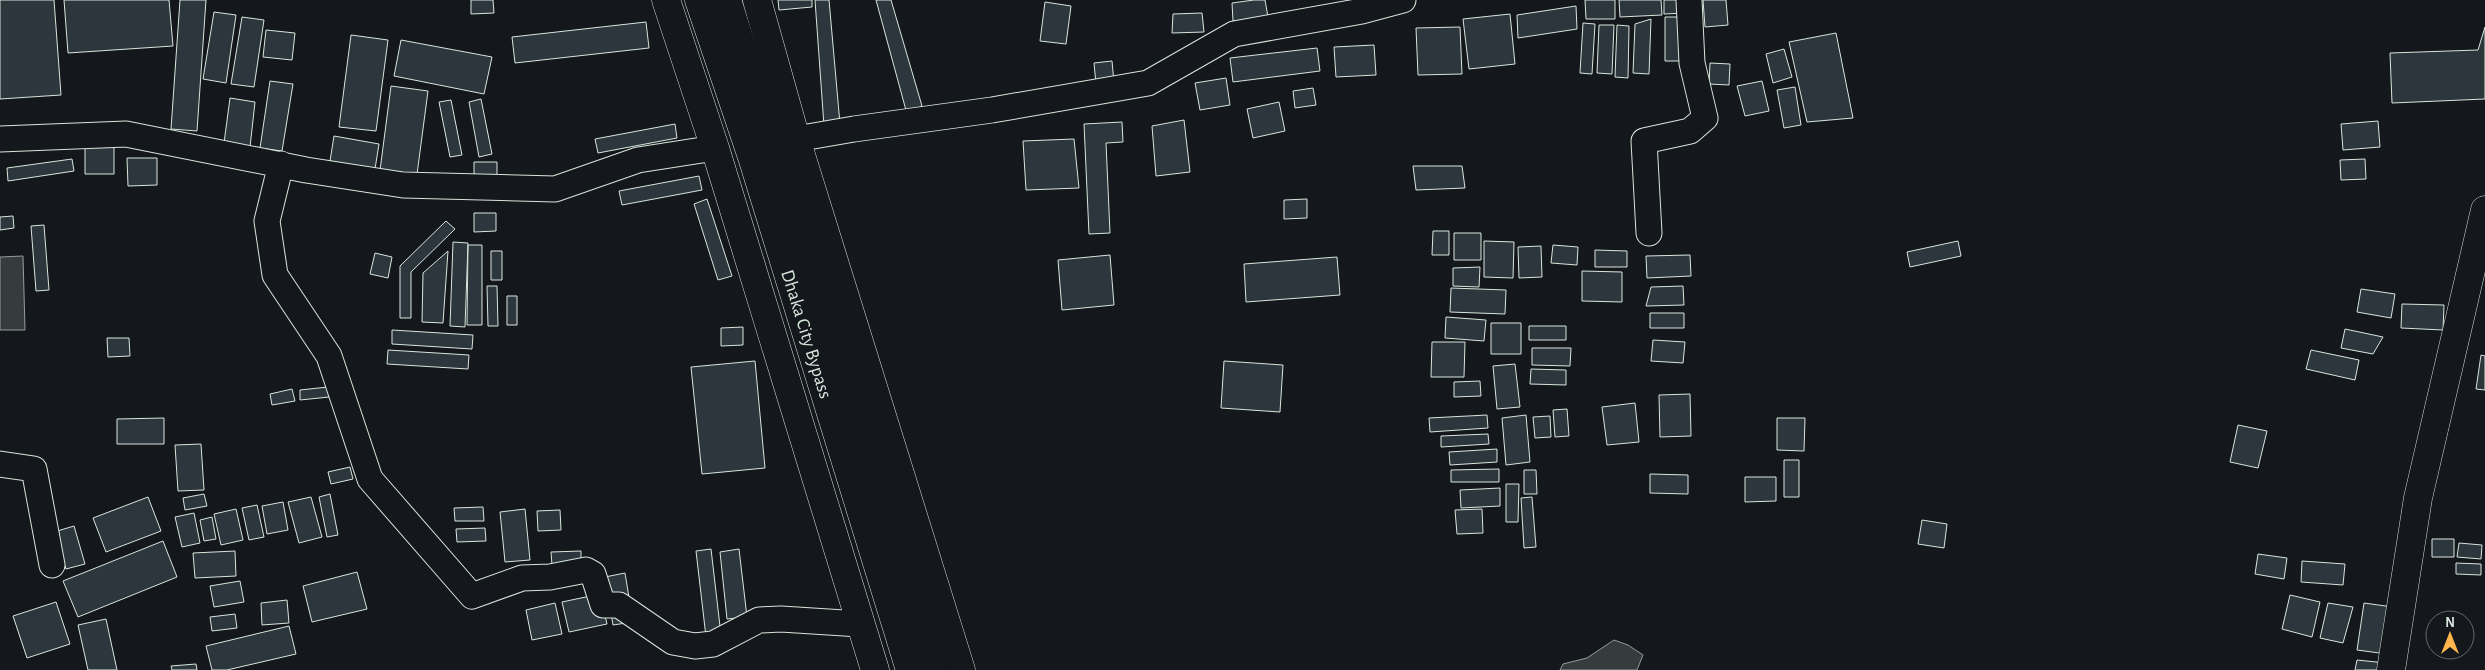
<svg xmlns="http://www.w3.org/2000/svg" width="2485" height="670" font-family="'Alegreya Sans',sans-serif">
	<rect width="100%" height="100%" fill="#14181c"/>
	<path fill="#363b3e" stroke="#939e99" d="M23,256L25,330H0V257Z
		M1614,640L1628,645L1643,655L1637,670H1560L1563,664L1587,658Z"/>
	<path fill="#2c363c" stroke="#d8e6dc" d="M0,0H54L61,95L0,99Z
		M64,0H169L173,46L68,53Z
		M180,0H206L197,131L171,129Z
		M471,0H493L494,13L471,14Z
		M778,0H812V7L779,10Z
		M815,0H829L840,124L824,126Z
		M876,0H891L922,106L907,114Z
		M1254,0H1265L1268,17L1233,21L1232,3Z
		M1585,0H1615V19H1586Z
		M1619,0H1661L1662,15L1620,17Z
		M1664,0H1687V13L1664,14Z
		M1703,0H1726L1728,25L1705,27Z
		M1045,2L1071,6L1066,44L1040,41Z
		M1576,6L1577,29L1518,38L1517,15Z
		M214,12L236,15L226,83L203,79Z
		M1202,13L1204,32L1172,33L1173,14Z
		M1510,14L1515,64L1469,69L1463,19Z
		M242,17L264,20L254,87L231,84Z
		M1665,17H1688V61H1665Z
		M1651,19L1649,74L1633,73L1635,24Z
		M646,22L649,48L515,63L512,37Z
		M1583,23L1595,24L1592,74L1580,73Z
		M1599,25H1614L1612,74L1597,73Z
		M1617,25L1629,26L1628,78L1615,77Z
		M1460,27L1462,74L1418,75L1416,28Z
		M2485,27V99L2392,103L2390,53L2478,50Z
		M266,30L295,33L292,60L263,57Z
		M1836,33L1853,118L1807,122L1789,42Z
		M351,35L388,40L376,131L339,127Z
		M401,40L492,57L484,94L394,76Z
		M1374,45L1376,75L1336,77L1334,47Z
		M1317,48L1320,71L1233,82L1230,58Z
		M1784,49L1792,77L1773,83L1766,54Z
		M1112,61L1114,83L1096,84L1094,63Z
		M1710,63L1730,64L1729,85L1709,84Z
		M1226,78L1230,105L1200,110L1195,83Z
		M270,81L293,84L282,151L260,148Z
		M1762,81L1769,111L1745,116L1737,86Z
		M391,86L428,91L416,182L379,178Z
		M1795,87L1801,125L1784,128L1777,90Z
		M1313,88L1316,105L1295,108L1293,91Z
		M230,98L255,102L250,147L224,143Z
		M481,99L492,154L479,157L469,102Z
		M451,100L462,155L450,157L439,102Z
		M1279,102L1285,131L1253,138L1247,109Z
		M1184,120L1190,172L1156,176L1152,126Z
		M2378,121L2380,147L2343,150L2341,124Z
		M1122,122L1123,142L1106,143L1110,233L1089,234L1084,124Z
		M675,124L677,138L598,153L595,139Z
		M334,136L379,144L375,169L330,161Z
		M1074,139L1079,188L1026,190L1023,141Z
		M85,147H114V174H85Z
		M127,158H157V185L128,186Z
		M72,159L74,171L8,181L7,168Z
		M2365,159L2366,179L2341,180L2340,160Z
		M474,162H497V184H474Z
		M1413,166H1462L1465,188L1416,190Z
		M699,176L702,190L622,205L619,191Z
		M707,199L732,276L718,280L694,204Z
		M1307,199V218L1284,219V200Z
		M474,213H496V231L474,232Z
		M13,216L14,228L0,230V217Z
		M446,221L455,229L411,272V318H400V266Z
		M44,225L49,290L36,291L31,226Z
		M1433,231H1449V255H1432Z
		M1454,233H1481V260H1454Z
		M1484,241L1514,242L1513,278L1484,277Z
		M1958,241L1961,256L1910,267L1907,252Z
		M453,242L468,243L465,327L450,326Z
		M468,245H482V325H467Z
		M1553,245L1578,247L1577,265L1551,263Z
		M1541,246L1542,277L1519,278L1518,247Z
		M1595,250L1627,251V267H1595Z
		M448,251L443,323L422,322L423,273Z
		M491,251H502V280H491Z
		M375,253L392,257L388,278L370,274Z
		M1110,255L1114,305L1062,310L1058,260Z
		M1690,255L1691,276L1647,278L1646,256Z
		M1337,257L1340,295L1246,302L1244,264Z
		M1480,267L1479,287L1453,286V268Z
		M1582,271L1622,272V302L1582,301Z
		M487,286H497L498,326H488Z
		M1683,286L1684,305L1646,306L1651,287Z
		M1451,288L1506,290L1505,314L1450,312Z
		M2361,289L2395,294L2391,318L2357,312Z
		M507,296H517V325H507Z
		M2402,304L2444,305L2443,330L2401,328Z
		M1650,313H1684V328H1650Z
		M1446,317L1486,320L1484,341L1445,338Z
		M1491,323H1521V354H1491Z
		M1529,326H1566V340H1529Z
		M743,327V345L721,346V328Z
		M2345,329L2383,337L2373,354L2341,348Z
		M392,330L473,335L472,349L392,344Z
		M107,338H129L130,356L108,357Z
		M1653,340L1685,342L1683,363L1651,361Z
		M1432,342H1465L1464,377H1431Z
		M1532,348H1571L1570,366L1532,365Z
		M388,350L469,355L468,369L387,364Z
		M2311,350L2359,360L2355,380L2306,369Z
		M2481,355L2485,356V390L2476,389Z
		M755,361L765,468L702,474L691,367Z
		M1224,361L1283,365L1280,412L1221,408Z
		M1515,364L1520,407L1497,409L1493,366Z
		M1531,369L1566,370V385L1530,384Z
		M1480,381L1481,396L1454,397V382Z
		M328,387L329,397L300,400V390Z
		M292,389L295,401L272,405L270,394Z
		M1690,394L1691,436L1660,437L1659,395Z
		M1635,403L1639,442L1607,445L1602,407Z
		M1567,409L1569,436L1555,437L1553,410Z
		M1487,415L1488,428L1430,432L1429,418Z
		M1526,415L1530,462L1506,465L1502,418Z
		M1550,416L1551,437L1535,438L1533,417Z
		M164,418V444H117V419Z
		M1777,418H1805L1804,451L1777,450Z
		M2238,425L2267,431L2258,468L2230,462Z
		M1488,434L1489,444L1441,447V436Z
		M201,444L204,490L178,491L175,445Z
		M1497,449V462L1450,465L1449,452Z
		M1784,460H1799V497H1784Z
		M350,467L353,479L331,484L328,472Z
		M1499,469V482H1451V470Z
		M1524,470H1536L1537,494H1524Z
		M1650,474L1688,475V494L1650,493Z
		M1745,477H1776V501L1745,502Z
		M1506,484H1519L1518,522H1506Z
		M1500,488V506L1461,508L1460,490Z
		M204,494L207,506L185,510L183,498Z
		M330,494L338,535L327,537L319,497Z
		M148,497L161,531L106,552L93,518Z
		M311,497L322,537L299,543L288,502Z
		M1532,497L1536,547L1524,548L1521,498Z
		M283,502L288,530L267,534L262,506Z
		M257,505L264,537L249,540L242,508Z
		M483,507L484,521H455L454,508Z
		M236,509L243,540L221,545L214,514Z
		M525,509L530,560L505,562L500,512Z
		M1482,509L1483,533L1457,534L1455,510Z
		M560,510L561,530L538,531L537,511Z
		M194,513L200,543L182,547L175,517Z
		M212,517L216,539L204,541L200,520Z
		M1922,520L1947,524L1944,548L1918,544Z
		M74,526L85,564L66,569L54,532Z
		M485,528L486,541L457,542L456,529Z
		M2432,539H2454V557H2432Z
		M163,541L177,577L78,617L63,581Z
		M2459,543L2482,545L2481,559L2457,557Z
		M711,549L721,635L706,637L696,551Z
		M739,549L747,617L727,619L720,552Z
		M235,551L236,576L195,578L193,553Z
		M581,551V564L552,565L551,552Z
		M2258,554L2287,558L2284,579L2255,574Z
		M2302,561L2345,564L2343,585L2301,582Z
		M2456,563L2481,564V575L2456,574Z
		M357,572L367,609L312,622L303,586Z
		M625,573L633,622L613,625L605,577Z
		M240,581L244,602L214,607L210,586Z
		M600,594L607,624L569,632L562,602Z
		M2290,595L2320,602L2312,637L2282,629Z
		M287,600L289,623L262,625L261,603Z
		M56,602L70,644L27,658L13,616Z
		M555,603L562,634L532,640L526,610Z
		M2328,603L2353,607L2343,643L2320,638Z
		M2364,603L2393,607L2387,654L2357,650Z
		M235,614L237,628L212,631L210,617Z
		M106,619L117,670H88L78,625Z
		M289,626L296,654L227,670H212L206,646Z
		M2357,660L2386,663L2385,670H2355Z
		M196,664L197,670H172L171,666Z"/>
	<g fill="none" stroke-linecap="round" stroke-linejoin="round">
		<g stroke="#d8e6dc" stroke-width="27">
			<path id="minor" d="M0,139L126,134L306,170L403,185L555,189L638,160L715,148
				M796,139L854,129L992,110L1148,83L1234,34L1362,11L1403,0
				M281,164L267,221L275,275L329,356L370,479L472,596L522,578L550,577L586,570L593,574L603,605H619L673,642L695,646L713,644L759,620L781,619L860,624
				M1649,233L1644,141L1690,131L1705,118L1692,63L1689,0
				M0,464L34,469L52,565"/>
		</g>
		<g stroke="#d8e6dc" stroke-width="29">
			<path id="major" d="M666,0L715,148L875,670
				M757,0L796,139L961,670
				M2391,670L2418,498L2485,210"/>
		</g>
		<g stroke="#d8e6dc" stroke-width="29">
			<g id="highway">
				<path id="s1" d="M699,0L752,157L910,670"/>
				<path d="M727,0L936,670"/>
			</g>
		</g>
		<use href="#minor" stroke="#14181c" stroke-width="25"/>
		<use href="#major" stroke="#14181c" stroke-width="28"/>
		<use href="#highway" stroke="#14181c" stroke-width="28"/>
	</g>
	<g text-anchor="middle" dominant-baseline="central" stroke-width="4" stroke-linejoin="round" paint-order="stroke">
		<g font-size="19" fill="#d8e6dc" stroke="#14181c">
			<text stroke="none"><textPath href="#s1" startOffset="351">Dhaka City Bypass</textPath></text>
		</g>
	</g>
	<g transform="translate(2450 635)"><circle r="24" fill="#14181c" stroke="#626a69"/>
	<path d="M0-4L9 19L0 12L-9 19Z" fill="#ffb74d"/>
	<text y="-8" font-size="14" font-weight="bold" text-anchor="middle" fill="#d8e6dc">N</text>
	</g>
</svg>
